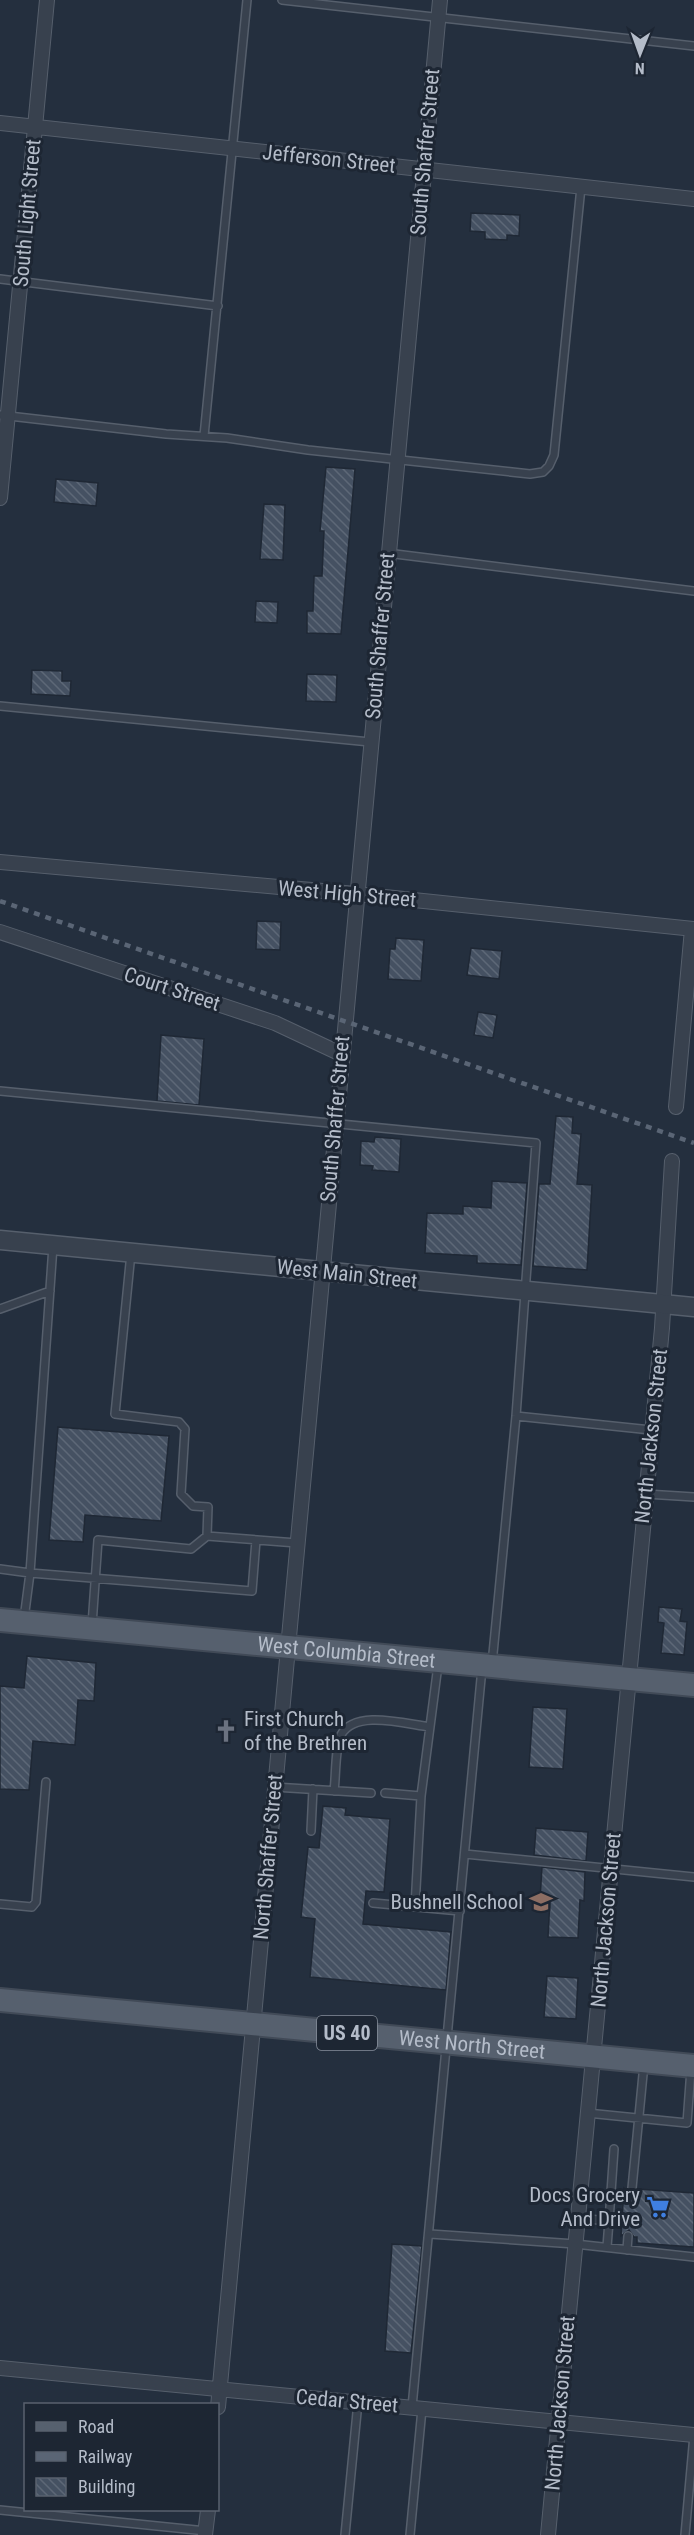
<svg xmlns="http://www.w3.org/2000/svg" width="694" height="2535" font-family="'Roboto Condensed',sans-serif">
	<defs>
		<pattern id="building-back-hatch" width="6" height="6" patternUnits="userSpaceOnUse" patternTransform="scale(1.5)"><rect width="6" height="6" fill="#455162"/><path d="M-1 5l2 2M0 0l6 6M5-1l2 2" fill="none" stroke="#5d6877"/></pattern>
	</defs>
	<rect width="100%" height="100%" fill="#242f3e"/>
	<path fill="url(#building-back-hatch)" stroke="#1f2835" stroke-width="1.5" d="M471,213L520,215L519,236L507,235V240L485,239V232L470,231Z
		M326,467L355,469L341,634L307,633V611H313L314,576H322L324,531H320Z
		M56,479L98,483L96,506L54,502Z
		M264,504L285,505L283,560L260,559Z
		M256,601L278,602L277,623L255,622Z
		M32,670L62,671V681H71L70,696L31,694Z
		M307,674L337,675L336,702L306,701Z
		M257,921L281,922L280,950L256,949Z
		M396,938L424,940L421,981L388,979L390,949H395Z
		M471,948L502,951L499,979L467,975Z
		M478,1012L497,1015L493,1038L474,1035Z
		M161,1035L204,1039L199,1105L157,1101Z
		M556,1116L573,1117L572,1133L581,1134L577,1184L592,1185L587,1270L533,1266L539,1184H550Z
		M375,1137L401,1139L399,1172L372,1170L373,1166L360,1165L361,1141L374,1142Z
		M492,1181L527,1183L521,1265L477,1263V1256L425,1253L427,1213L463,1214V1206L491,1208Z
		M58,1427L169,1436L161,1521L85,1515L83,1542L49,1540Z
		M659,1607L682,1609L680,1621L687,1622L684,1655L661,1653L664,1623L658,1622Z
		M27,1656L96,1663L94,1701L78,1700L75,1745L33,1741L29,1790L0,1789V1686L24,1688Z
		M533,1707L567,1709L563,1769L529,1767Z
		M323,1806L346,1808L345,1815L390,1819L384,1892L366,1891L363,1924L451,1932L446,1990L310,1977L315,1919L301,1917L308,1847L319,1848Z
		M536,1828L588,1832L586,1861L534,1855Z
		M542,1867L585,1872L584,1901L580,1900L578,1938L548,1937L550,1899H540Z
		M547,1976L578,1978L576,2019L544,2017Z
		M624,2188L632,2194L638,2189L694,2193V2247L637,2243V2237H634L629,2230L621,2236Z
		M392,2244L422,2246L411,2353L385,2351Z"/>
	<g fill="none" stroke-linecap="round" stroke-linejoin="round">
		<g stroke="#565f6c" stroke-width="10">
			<path id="service" d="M282,0L694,46
				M0,279L218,306
				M0,415L166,434L227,438L308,450L530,474L543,472L549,466L554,455L581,187
				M204,436L247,0
				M387,553L694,591
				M0,706L370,742
				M0,1091L536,1143L516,1416L492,1664
				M131,1253L115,1414L179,1422L185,1429L181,1494L193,1506L208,1507L207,1536
				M0,1309L50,1291
				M516,1416L651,1430
				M646,1494L694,1497
				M0,1569L30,1573L53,1246
				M24,1619L30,1573L252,1591L256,1540
				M92,1625L98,1540L191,1549L207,1536L297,1543
				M274,1787L371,1793
				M334,1791C336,1777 335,1746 341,1735C355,1709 405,1724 430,1727
				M385,1793L421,1796L438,1665
				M311,1831L313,1789
				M465,1854L694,1877
				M373,1903L460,1911
				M0,1904L32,1907L36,1902L46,1782
				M415,1907L421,1796
				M587,2113L687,2123L691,2069
				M632,2188L644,2064
				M578,2218L609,2221L614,2149
				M430,2234L575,2244L694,2257
				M607,2247L609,2221
				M627,2250L628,2236
				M412,2407L482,1668
				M0,2510L206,2531
				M345,2535L358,2402
				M410,2535L422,2409
				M685,2535L694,2435"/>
		</g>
		<g stroke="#565f6c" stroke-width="16">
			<path id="minor" d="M0,123L694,199
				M0,498L47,0
				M0,862L356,894L694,929
				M0,932L275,1023L341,1054
				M676,1107L692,929
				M0,2368L694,2435
				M218,2407L440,0
				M205,2535L208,2510
				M548,2535L662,1328L672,1161"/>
		</g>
		<g stroke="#565f6c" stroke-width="21">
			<path id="tertiary" d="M0,1240L694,1307"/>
		</g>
		<g stroke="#414a57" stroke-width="26">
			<g id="primary">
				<path id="s1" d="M0,1620L694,1685"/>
				<path id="s2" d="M0,2000L694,2066"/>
			</g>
		</g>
		<use href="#service" stroke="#38414e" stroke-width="7"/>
		<use href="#minor" stroke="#38414e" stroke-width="14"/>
		<use href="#tertiary" stroke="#38414e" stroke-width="18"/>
		<use href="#primary" stroke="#56606e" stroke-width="22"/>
		<path stroke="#5a6575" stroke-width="4.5" stroke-dasharray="6 6" stroke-linecap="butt" d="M0,901L694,1143"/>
	</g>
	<defs>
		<g id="church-bare" transform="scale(1.8)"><path d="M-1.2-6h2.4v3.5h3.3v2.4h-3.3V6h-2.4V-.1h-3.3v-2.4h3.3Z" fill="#6b7280" stroke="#1d2633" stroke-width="2.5" paint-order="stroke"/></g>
		<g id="school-bare" transform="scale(1.8)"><path d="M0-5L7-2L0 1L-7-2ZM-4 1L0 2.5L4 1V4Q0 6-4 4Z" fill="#8d6e63" stroke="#1d2633" stroke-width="2.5" paint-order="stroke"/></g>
		<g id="supermarket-bare" transform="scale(1.8)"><path d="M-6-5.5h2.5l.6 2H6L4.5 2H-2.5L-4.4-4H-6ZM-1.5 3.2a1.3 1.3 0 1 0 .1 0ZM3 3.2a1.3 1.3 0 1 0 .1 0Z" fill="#3f7fe0" stroke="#1d2633" stroke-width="2.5" paint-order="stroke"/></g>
	</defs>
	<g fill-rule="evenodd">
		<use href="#church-bare" x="226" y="1731"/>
		<use href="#school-bare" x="541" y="1902"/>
		<use href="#supermarket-bare" x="658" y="2207"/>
	</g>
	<g text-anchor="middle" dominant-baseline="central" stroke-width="6" stroke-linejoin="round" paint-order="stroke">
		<rect fill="#1d2633" stroke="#878f9c" stroke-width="1.5" x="317" y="2016" width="60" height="34" rx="4.5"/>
		<g font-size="20" font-weight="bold" fill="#b4bcc9">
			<text x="347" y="2033">US 40</text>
		</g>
		<g font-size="21" fill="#b4bcc9" stroke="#1d2633">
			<text transform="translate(425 152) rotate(-85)">South Shaffer Street</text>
			<text transform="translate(329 159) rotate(6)">Jefferson Street</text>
			<text transform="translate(27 213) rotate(-85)">South Light Street</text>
			<text transform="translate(380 636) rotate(-85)">South Shaffer Street</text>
			<text transform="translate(347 894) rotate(5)">West High Street</text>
			<text transform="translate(172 989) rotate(18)">Court Street</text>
			<text transform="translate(335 1119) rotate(-85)">South Shaffer Street</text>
			<text transform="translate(347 1274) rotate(6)">West Main Street</text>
			<text transform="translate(651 1436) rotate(-84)">North Jackson Street</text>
			<text stroke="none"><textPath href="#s1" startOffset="348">West Columbia Street</textPath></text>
			<text transform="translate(268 1857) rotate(-85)">North Shaffer Street</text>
			<text transform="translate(606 1920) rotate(-85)">North Jackson Street</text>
			<text stroke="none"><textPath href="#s2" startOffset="474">West North Street</textPath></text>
			<text transform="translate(347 2401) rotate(5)">Cedar Street</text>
			<text transform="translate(560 2403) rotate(-85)">North Jackson Street</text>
		</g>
		<g font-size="21" fill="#b4bcc9" stroke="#1d2633" text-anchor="end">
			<text x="244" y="1719" text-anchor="start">First Church<tspan x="244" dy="24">of the Brethren</tspan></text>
			<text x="523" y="1902">Bushnell School</text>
			<text x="640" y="2195">Docs Grocery<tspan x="640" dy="24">And Drive</tspan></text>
		</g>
	</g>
	<rect x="24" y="2403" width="195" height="108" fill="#1d2633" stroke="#59626f" stroke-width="1.5"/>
	<rect x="36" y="2422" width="30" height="9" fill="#56606e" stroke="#59626f" stroke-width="1.5"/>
	<text x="78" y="2433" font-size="18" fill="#b4bcc9">Road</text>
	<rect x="36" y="2452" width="30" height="9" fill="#5a6575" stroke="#59626f" stroke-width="1.5"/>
	<text x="78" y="2463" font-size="18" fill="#b4bcc9">Railway</text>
	<rect x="36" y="2478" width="30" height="18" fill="url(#building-back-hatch)" stroke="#59626f" stroke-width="1.5"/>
	<text x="78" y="2493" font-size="18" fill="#b4bcc9">Building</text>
	<g transform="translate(640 54) rotate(181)" stroke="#1d2633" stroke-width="4.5" paint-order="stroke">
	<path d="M0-4.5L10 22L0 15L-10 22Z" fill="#b4bcc9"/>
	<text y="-9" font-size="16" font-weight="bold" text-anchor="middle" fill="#b4bcc9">N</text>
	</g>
</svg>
